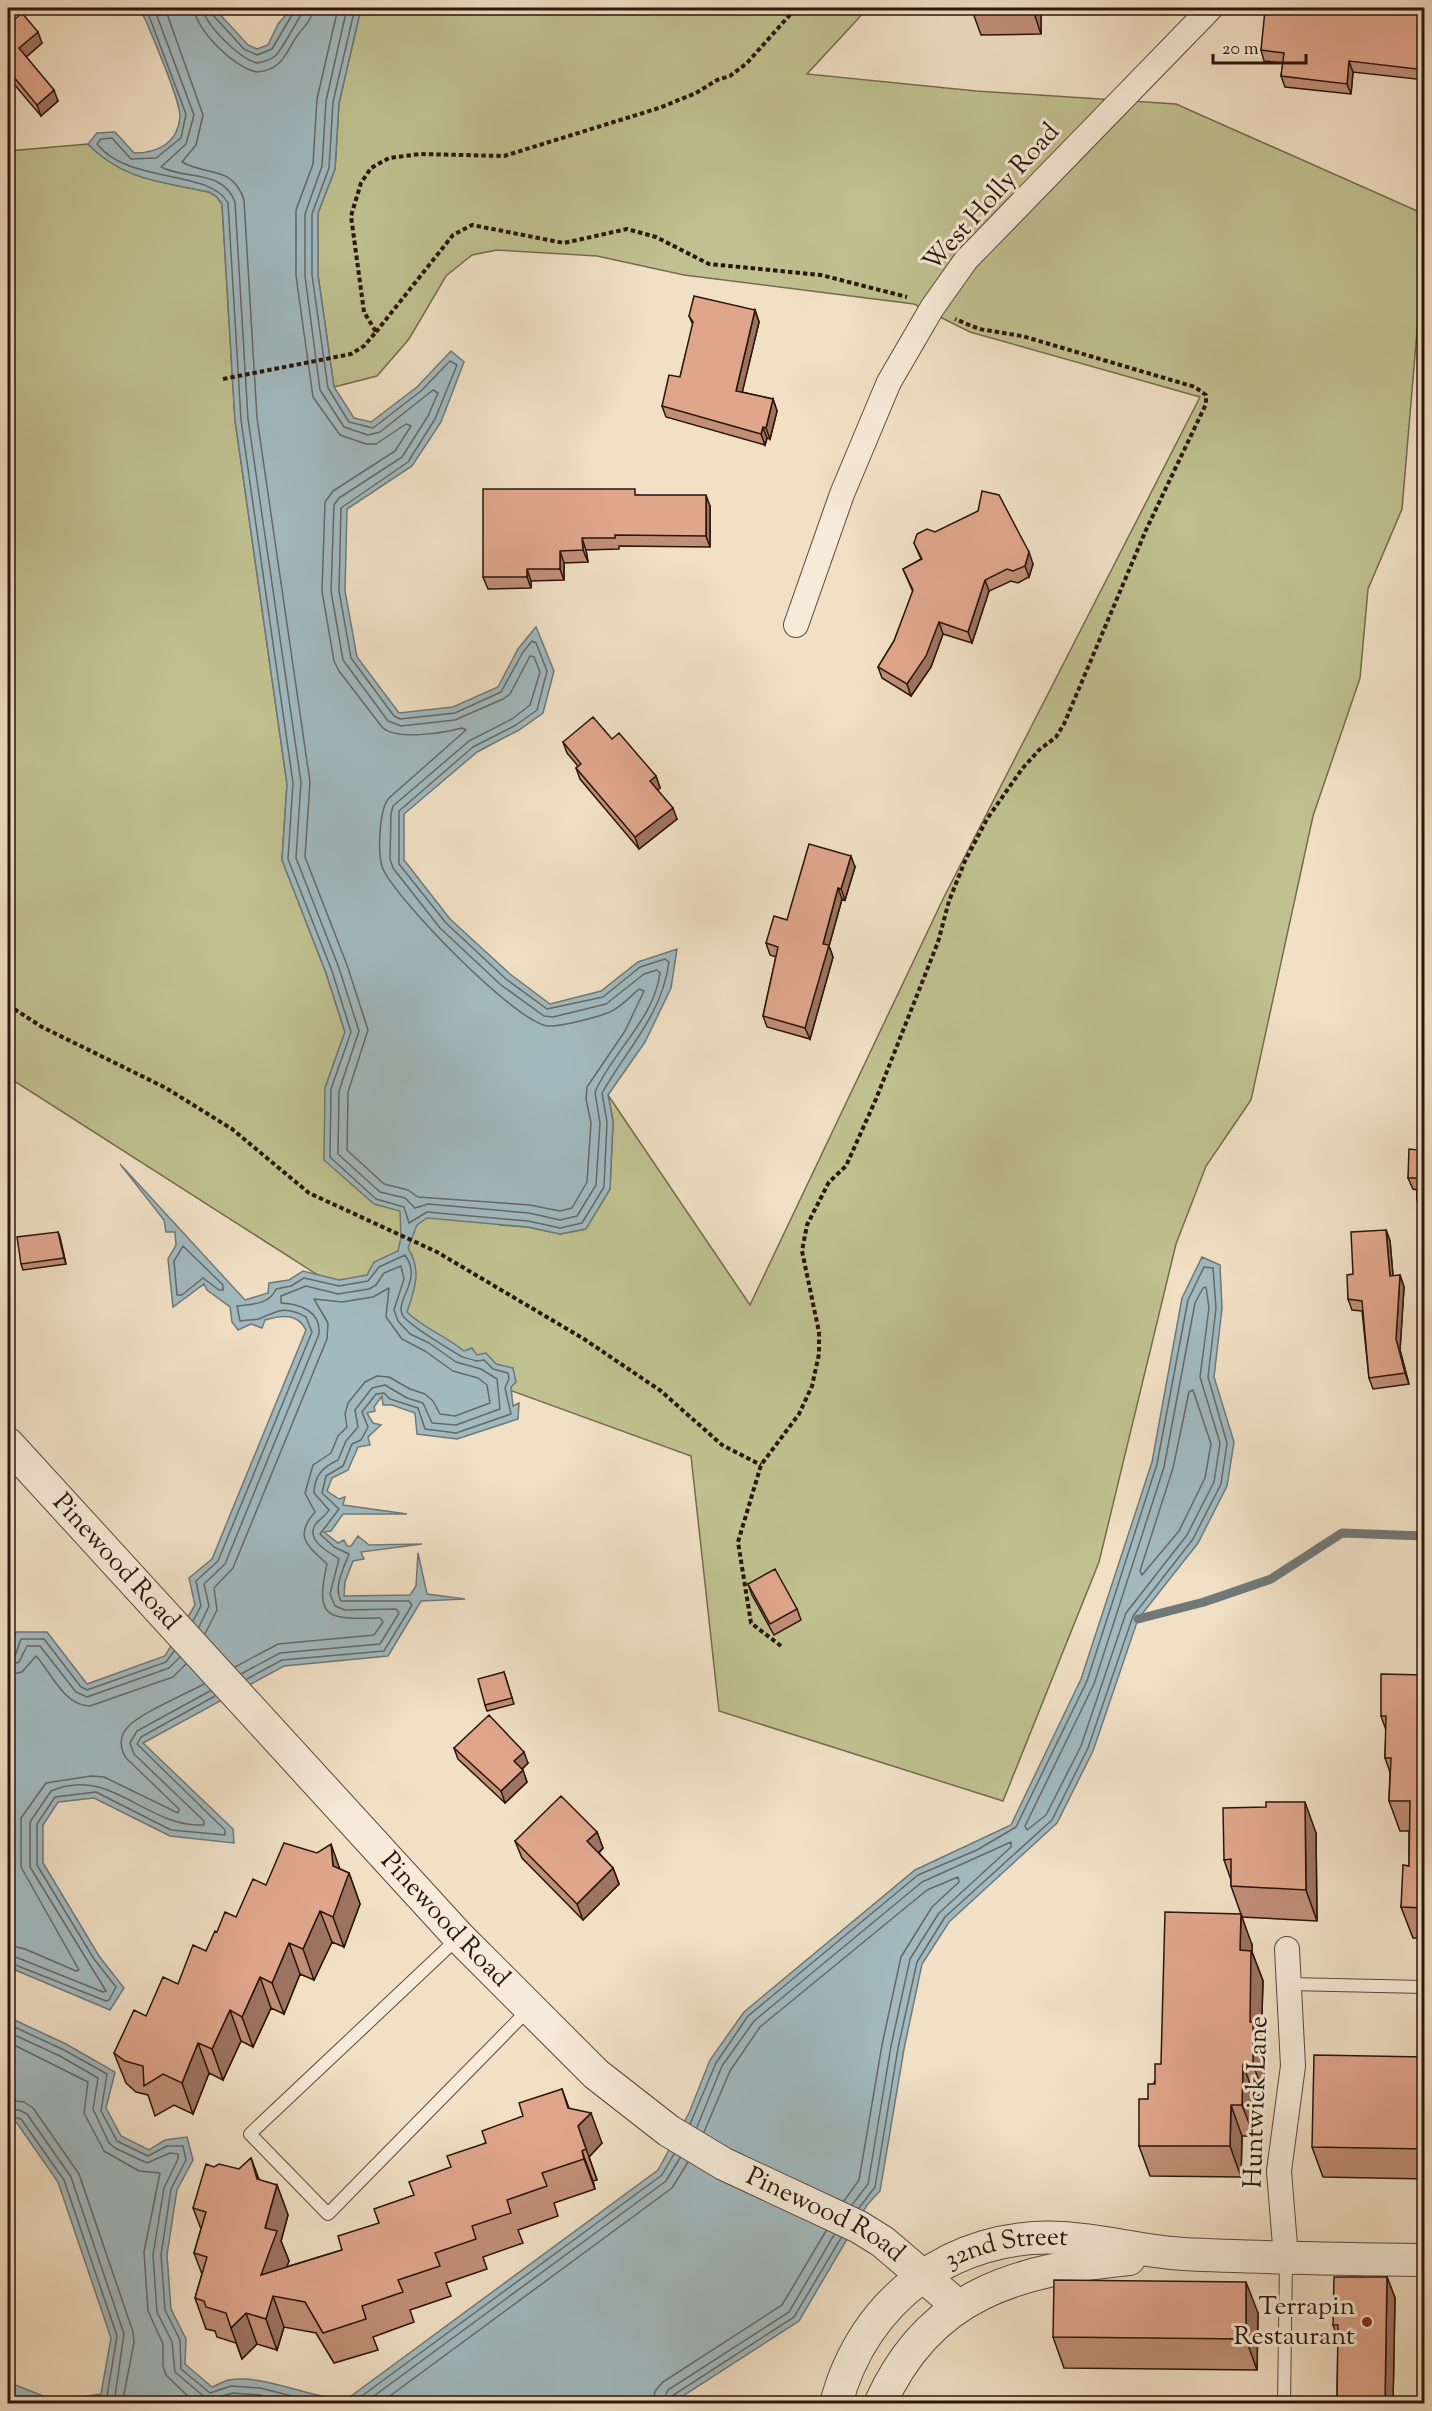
<svg xmlns="http://www.w3.org/2000/svg" width="1432" height="2411" font-family="'Sorts Mill Goudy',serif">
	<rect width="100%" height="100%" fill="#f1e0c5"/>
	<filter id="stains"><feTurbulence type="fractalNoise" baseFrequency=".00333" numOctaves="4"/><feColorMatrix values="0 0 0 0 .2 0 0 0 0 .09 0 0 0 0 .02 0 0 0 .5 -.17"/></filter>
	<radialGradient id="worn" r=".72"><stop offset=".6" stop-color="#630" stop-opacity="0"/><stop offset="1" stop-color="#630" stop-opacity=".3"/></radialGradient>
	<path fill="#c0c190" stroke="#756b4e" stroke-width="1.5" d="M361,8H868L807,74L976,91L1176,104L1424,214V248L1402,509L1368,589L1360,678L1313,816L1251,1100L1206,1166L1176,1244L1099,1562L1003,1801L719,1711L691,1456L482,1380L8,1077V151L88,144C119,176 167,183 209,192L216,196L222,204L235,420L287,784L282,860L326,973L345,1032L325,1088L500,1225L528,1227L560,1234L585,1229L610,1189L613,1121L608,1095L750,1305L944,897L1200,397L970,332L914,304L684,275L597,256L497,250L472,255L446,276L409,339L377,376L334,387L318,275V213L335,169L339,103Z"/>
	<path fill="#a1bac0" stroke="#717878" stroke-width="1.5" d="M139,8H214L248,45L257,49L268,45L278,24L292,8H361L339,103L335,169L318,213V275L334,387L354,418L371,422L417,387L451,351L464,362L441,422L412,466L347,509L345,591L357,657L399,713L453,707L498,687L518,649L536,627L554,671L543,713L519,730L477,752L404,814V860L450,919L510,974L550,1004L601,991L638,962L677,949L671,988L645,1042L608,1095L613,1121L610,1189L586,1229L560,1234L528,1227L427,1218L417,1225L408,1248C422,1271 415,1288 407,1312C423,1328 446,1336 464,1351L472,1348L477,1355L486,1353L496,1364L513,1368L516,1382L511,1387L513,1406L519,1403L518,1419L457,1439L417,1434L415,1413L392,1405H383L382,1396L374,1407L375,1411L367,1413L373,1423L381,1425L368,1437L370,1445L358,1447L348,1470L332,1478L327,1491L339,1499L345,1497L343,1505L407,1514H343L331,1531L324,1532L338,1543L344,1540L347,1546H351L358,1536L369,1545L422,1544L361,1552L364,1559L353,1561L345,1582L344,1596L410,1595L416,1586L418,1553L427,1594L465,1599L421,1601L388,1656L284,1666L143,1743L233,1829L234,1843L170,1836L94,1798L58,1802L43,1825V1863L99,1956L124,1988L110,2010L8,1967V1662L16,1632H47L87,1684L165,1656L195,1605L189,1578L212,1559L306,1330C298,1313 282,1315 265,1320L262,1328L251,1324L238,1330L232,1322L230,1307L207,1290L204,1284L173,1307L168,1259L176,1245L175,1232H166L164,1220L120,1164L245,1300L268,1293L269,1283L289,1280L303,1271L339,1280L367,1275L374,1262L398,1251L401,1238L400,1211L374,1204L324,1160L325,1088L345,1032L326,973L282,860L287,784L235,420L222,204L216,196L209,192C162,182 122,180 88,144L97,133L115,132L134,153C157,153 177,144 180,118C181,101 154,41 146,21Z
		M1202,1257L1220,1265L1222,1308L1214,1377L1234,1442L1227,1486L1198,1543L1138,1619L1093,1751L1057,1823L949,1922L922,1964L904,2049L880,2191L867,2205L799,2321L672,2403L8,2404V2382L56,2401L101,2394L111,2338L58,2182L17,2123L8,2122V2017L66,2044L115,2072L106,2108L121,2136L149,2150L165,2140L187,2137L193,2160L177,2190L167,2255L171,2309L186,2339L185,2364L212,2387C217,2385 224,2381 229,2380C266,2374 309,2399 347,2399L658,2170L689,2113L710,2060L744,2012L915,1870L1011,1825L1081,1679L1152,1462L1182,1298Z"/>
	<g fill="none" stroke-linecap="round" stroke-linejoin="round">
		<path stroke="#666866" stroke-width="1.5" d="M146,8L186,114L181,138L156,158L131,159L112,138L101,139L97,144C128,184 210,169 228,203L241,420L293,783L288,859L332,971L351,1032L331,1089L330,1157L376,1199L404,1207L409,1223L427,1212L528,1221L560,1228L582,1223L604,1187L607,1122L602,1093C627,1049 662,1015 669,962L665,959L640,967L603,997L547,1009L506,979L446,923L399,864V811L473,747L516,725L537,710L547,671L536,643L532,641L523,652L501,692L455,713L400,719L394,716L351,658L339,591L341,508L408,462L435,419L457,365L450,361L421,391L373,428L349,422L328,388L312,275V214L329,168L333,102L355,8
			M154,8L194,115L186,144L161,167C185,180 223,169 235,202L248,419L301,782L296,858L339,968L359,1031L339,1091L338,1154L380,1192L405,1198L415,1208L428,1204L529,1213L560,1220L577,1216L596,1185L600,1123L595,1092C613,1051 654,1019 660,973L657,970L644,974L606,1004L553,1017L544,1016L501,985L440,928L393,868L390,859L391,814L393,806L469,741L512,719L530,705L540,672L534,657L530,656L510,694L503,699L455,720L401,726L388,721L343,660L331,591L334,505L339,498L402,457L428,416L438,393L433,390L380,432L368,435L344,427L320,390L305,276V214L322,166L326,101L347,8
			M165,8L203,115L196,145L182,162C206,176 233,165 244,200L257,418L310,782L305,857L347,965L368,1030L348,1092L347,1150L384,1184L408,1190L418,1197L530,1205L560,1211L572,1208L587,1182L591,1123L586,1099L587,1087L625,1031L644,991L639,989C630,997 621,1007 610,1012C598,1017 560,1027 548,1026C516,1023 397,900 383,869C377,855 379,809 389,798L466,730L462,728C443,733 396,741 382,727L339,671L334,661L322,591L325,502L333,491L395,451L411,426L406,424L376,444H366L340,435L313,397L296,276V210L313,164L317,99L338,8
			M194,8C195,29 235,69 257,72C282,70 285,54 297,36C304,26 312,21 313,8
			M203,8C204,24 240,59 257,63C263,62 270,60 275,56C279,54 303,12 304,8
			M210,8L212,14L244,49L257,55L272,49L296,8
			M183,1246L223,1285V1290H219L203,1278L182,1295H177L174,1261Z
			M1206,1287L1209,1308L1200,1377L1220,1443L1214,1482L1187,1535L1126,1613L1081,1746L1046,1815L1027,1830L1025,1826L1094,1684L1164,1467L1195,1303L1203,1288Z
			M1193,1390L1211,1444L1205,1478L1179,1531L1142,1575L1140,1571L1173,1468L1189,1392Z
			M193,1621L201,1606L196,1581L218,1561L312,1332L306,1317C286,1306 278,1310 259,1319C255,1320 245,1320 240,1321L237,1306C250,1304 270,1305 276,1289L291,1286L304,1278L339,1286L368,1281L379,1267L405,1255C423,1280 396,1298 402,1314C405,1323 449,1349 459,1355C464,1359 470,1358 476,1361L484,1360L493,1369L508,1373L509,1379L505,1388L511,1414L456,1433L425,1429L418,1408L390,1399L384,1393L376,1394L362,1412L368,1427L361,1440L352,1444L343,1466L326,1476L322,1493L339,1509L320,1534L334,1547L349,1554C344,1567 333,1588 341,1601H409L412,1605L384,1651L282,1660L247,1679
			M199,1627L209,1606L204,1584L225,1564L319,1334C321,1311 300,1304 281,1303V1296L306,1286L338,1294L369,1289L376,1285L384,1273L401,1266L404,1279L394,1310L398,1321L410,1334L429,1343L456,1362L481,1369L497,1379L500,1409L456,1425L432,1423L423,1403L407,1398L385,1385L372,1388L355,1410L358,1427L346,1441L338,1460C323,1467 314,1476 314,1493L329,1510C325,1517 319,1519 315,1525C306,1541 329,1552 339,1559L330,1594L335,1606L345,1610L396,1609L399,1613L380,1644L280,1653L241,1674
			M205,1634L217,1610L214,1588L233,1568L327,1339L328,1323L314,1299L342,1302L373,1297L389,1288L386,1317L402,1339L425,1351L453,1371L478,1378L487,1385L490,1403L455,1416L440,1414L433,1401L425,1394L410,1389L389,1377L377,1376L365,1382L348,1403L345,1414L347,1427L338,1436L331,1453L313,1465L305,1493L315,1512C293,1537 308,1546 327,1564C314,1621 329,1619 380,1618L383,1622L374,1635L278,1644L235,1667
			M8,1659L15,1656L21,1639H44L81,1687L87,1690L166,1662L174,1651
			M8,1666L19,1662L27,1646H40L76,1692L87,1697L169,1668L180,1657
			M8,1675L22,1672L36,1656C51,1672 64,1706 90,1706L173,1677L186,1664
			M8,1945L25,1949L76,1971L79,1970L21,1867V1818L46,1783L91,1776L104,1777L178,1813L179,1809L126,1758C120,1749 119,1737 127,1728C138,1714 186,1694 204,1684
			M8,1954L103,1992L106,1991L30,1867V1822L51,1791C111,1765 146,1828 204,1825V1821L134,1754L130,1743L137,1731L210,1691
			M8,1962L106,2001L109,2000L116,1987L94,1959L37,1865V1824L55,1797L96,1792L171,1830L225,1835V1830L137,1744L141,1737L215,1696
			M8,2024L64,2050L107,2074L101,2111L117,2141L148,2156L167,2146H183L186,2160L171,2189L161,2255L165,2310L180,2340L181,2369L210,2393L231,2386L260,2388L324,2404
			M8,2032L60,2056L98,2078L93,2109L109,2143L115,2148L147,2163L170,2153L178,2154V2159L164,2188L153,2255L157,2312L172,2342L175,2372L208,2400L233,2393L259,2395L293,2404
			M8,2042L88,2082L84,2113L104,2151L139,2171L160,2173L144,2252L148,2311L163,2344V2366L166,2375L196,2404
			M8,2100L24,2102L33,2108L79,2174L133,2332L134,2343L122,2404
			M8,2109L19,2110L27,2114L71,2177L124,2334L115,2396L111,2404
			M8,2116L21,2119L64,2180L117,2336L107,2396L102,2400L79,2404
			M690,2124L716,2063L748,2016L918,1875L977,1850L1016,1827L1087,1681L1157,1464L1188,1300L1204,1267L1213,1268L1216,1308L1208,1377L1227,1443L1221,1484L1193,1539L1133,1616L1088,1748L1052,1820L945,1917L917,1962L898,2048L875,2187L859,2208
			M697,2127L722,2066L754,2021L922,1882L1011,1842V1847L939,1913L910,1959L891,2046L868,2184L852,2205
			M704,2132L730,2071L760,2027L927,1890L958,1877L959,1882L932,1907L901,1957L882,2045L859,2180L844,2201
			M351,2404L662,2175L674,2154
			M363,2404L666,2181L680,2158
			M379,2404L672,2188L688,2162
			M653,2404L655,2391L663,2382L782,2305L826,2231
			M662,2404L668,2390L789,2312L834,2235
			M669,2404L672,2396L794,2317L841,2238"/>
		<path stroke="#717878" stroke-width="9" d="M1138,1619L1204,1602L1271,1579L1342,1533L1424,1536"/>
		<g stroke="#5c483a" stroke-width="14">
			<path id="service" d="M458,1938L250,2134L328,2214L529,2009
				M1289,1984L1424,1987
				M1284,2404L1286,2259"/>
		</g>
		<g stroke="#5c483a" stroke-width="26">
			<path id="minor" d="M796,625L842,494L889,382L932,308L966,260L1211,8
				M1286,2258L1279,2171L1293,2066L1287,1949"/>
		</g>
		<g stroke="#5c483a" stroke-width="34">
			<g id="tertiary">
				<path id="s1" d="M8,1444L459,1937L596,2074L669,2131L724,2164L859,2227L883,2242L958,2306"/>
				<path id="s2" d="M836,2404C863,2299 954,2232 1062,2238C1103,2240 1143,2252 1183,2254C1264,2258 1344,2259 1424,2260"/>
				<path d="M880,2404C929,2293 1018,2270 1129,2259"/>
			</g>
		</g>
		<path stroke="#2a150b" stroke-width="4" stroke-dasharray="4.5 3" stroke-linecap="butt" d="M376,332L453,235L472,225L564,243L627,229L656,237L709,264L821,275L907,297
			M223,379L351,354L364,346L376,332L364,312L351,216L361,183L371,168L389,158L420,154L504,156L659,108L696,93L717,80L730,76L747,63L796,8
			M8,1005L42,1027L166,1088L232,1129L309,1193L437,1252L584,1339L661,1391L722,1445L761,1465
			M781,1646L751,1623L738,1542L761,1465L799,1414L812,1386L819,1354V1332L802,1251L807,1225L829,1182L846,1166L876,1099L938,942L949,901L965,861L987,819L1022,769L1039,750L1056,737L1064,724L1146,530L1206,404V395L1195,387L1022,336L979,329L955,319
			M799,2404L801,2402"/>
		<use href="#service" stroke="#f6ebd9" stroke-width="12"/>
		<use href="#minor" stroke="#f6ebd9" stroke-width="24"/>
		<use href="#tertiary" stroke="#f6ebd9" stroke-width="32"/>
	</g>
	<path fill="#c18f78" stroke="#2a150b" stroke-width="1.5" d="M1041,8V34L981,35L973,13Z
		M1425,8V80L1353,72L1351,94L1285,87L1281,76L1283,63L1264,61L1261,50L1297,14L1321,12Z
		M8,10L15,19L42,43L26,57L58,101L41,116L8,77Z
		M755,310L759,322L742,392L773,399L777,411L770,439L767,438L765,445L666,417L662,406L680,377L693,325L689,316Z
		M637,495L710,506V547L619,546V549L586,550L588,562L564,563V580L531,581V588L488,589L483,577Z
		M914,543L1033,564L1029,577L1018,583L1011,581L989,591L972,643L943,634L931,667L911,696L882,678L878,667L894,641L913,592L903,569L921,559Z
		M612,739L656,776L660,788L657,790L677,819L639,849L580,779L576,768L578,766L567,753L563,742Z
		M855,867L845,900L842,899L829,946L833,957L810,1039L767,1027L763,1016L776,957L770,955L766,943L787,920Z
		M1425,1117V1211H1421L1417,1200V1190L1413,1189L1408,1178L1418,1150Z
		M1386,1230L1390,1241L1393,1276L1400,1275L1404,1287L1400,1350L1409,1384L1373,1389L1369,1378L1362,1311L1352,1310L1348,1299L1353,1274Z
		M58,1232L66,1264L23,1270L21,1264Z
		M748,1584L797,1609L801,1620L774,1635L752,1595Z
		M504,1672L514,1704L487,1711L485,1705Z
		M1425,1675V1938H1413L1401,1907L1409,1866V1831H1400L1389,1801L1390,1772L1385,1758L1386,1730L1381,1716Z
		M454,1748L528,1763L522,1769L527,1782L505,1803L458,1759Z
		M597,1832L603,1848L599,1853L613,1868L619,1884L583,1920L522,1858L515,1841Z
		M1316,1833L1317,1921L1242,1917L1231,1886V1880L1224,1860Z
		M340,1869L349,1873L360,1904L344,1947L332,1942L314,1980L300,1974L284,2014L271,2008L253,2047L241,2041L223,2080L209,2073L193,2114L174,2105L155,2116L148,2095L136,2092L126,2083L114,2053L146,2016L178,1984L206,1951L217,1932L236,1917L266,1885Z
		M1252,1945V1952L1263,1981L1261,2043L1264,2052V2095H1254V2136H1242L1241,2177L1150,2176L1139,2146L1148,2099L1161,2064Z
		M1425,2057V2179L1323,2177L1312,2147Z
		M562,2089L569,2108L602,2143L589,2157L597,2180L593,2181L595,2189L554,2203L558,2216L518,2230L523,2243L483,2257L487,2269L446,2283L451,2296L410,2310L414,2322L373,2337L378,2350L334,2363L316,2333L284,2327L277,2350L257,2344L242,2359L236,2343L217,2337L215,2331L206,2329L195,2298L202,2274L194,2253L201,2229L193,2208L214,2167L239,2169L251,2158L259,2180L277,2185L288,2215L281,2241L289,2261L286,2267L342,2250L379,2223L414,2195L451,2167Z
		M1387,2277L1395,2298L1393,2403H1337L1338,2339L1333,2325Z
		M1258,2313L1257,2370L1064,2368L1053,2337Z"/>
	<path fill="#9d7462" stroke="#2a150b" stroke-width="1.5" d="M1034,8H1041V34L1034,13Z
		M38,32L42,43L23,60L19,48Z
		M1349,61L1353,72L1351,94L1347,84Z
		M54,90L58,101L41,116L37,105Z
		M755,310L759,322L740,402L736,391Z
		M773,399L777,411L770,439L766,428Z
		M763,427L767,438L765,445L761,434Z
		M706,495L710,506V547L706,536Z
		M582,538L586,550L588,562L583,550Z
		M560,551L564,563V580L560,569Z
		M1029,552L1033,564L1029,577L1025,566Z
		M527,569L531,581V588L527,577Z
		M985,580L989,591L972,643L968,632Z
		M939,622L943,634L931,667L911,696L907,684Z
		M656,776L660,788L654,793L650,781Z
		M673,808L677,819L639,849L635,837Z
		M851,856L855,867L845,900L841,889Z
		M838,888L842,899L829,946L833,957L810,1039L805,1028L823,944Z
		M1386,1230L1390,1241L1394,1287L1390,1276Z
		M58,1232L60,1237L66,1264L64,1258Z
		M1400,1275L1404,1287L1400,1350L1409,1384L1405,1373L1396,1339Z
		M524,1752L528,1763L519,1772L514,1761Z
		M523,1770L527,1782L505,1803L501,1791Z
		M1305,1802L1316,1833L1317,1921L1306,1890Z
		M597,1832L603,1848L593,1858L587,1841Z
		M331,1844L342,1875L349,1873L360,1904L344,1947L333,1917V1866Z
		M613,1868L619,1884L583,1920L577,1904Z
		M320,1911L332,1942L314,1980L303,1949Z
		M1241,1914L1252,1945V1952L1263,1981L1261,2043L1264,2052V2095L1253,2064L1250,2022L1240,1950Z
		M289,1943L300,1974L284,2014L272,1983Z
		M260,1977L271,2008L253,2047L242,2017Z
		M230,2010L241,2041L223,2080L212,2049Z
		M198,2043L209,2073L193,2114L182,2083Z
		M1243,2064L1254,2095V2136L1242,2105Z
		M1231,2105L1242,2136L1241,2177L1230,2146Z
		M591,2113L602,2143L589,2157L597,2180L578,2126Z
		M582,2151L593,2181L595,2189L584,2159Z
		M251,2158L262,2188L257,2179Z
		M277,2185L288,2215L281,2241L289,2261L276,2296H273L284,2327L277,2350L266,2319L261,2275L265,2228Z
		M1387,2277L1395,2298L1393,2403H1385Z
		M1246,2282L1258,2313L1257,2370L1246,2339Z
		M246,2313L257,2344L242,2359L231,2328Z"/>
	<path fill="#e0a68c" stroke="#2a150b" stroke-width="1.5" d="M973,8H1034V13H973Z
		M1297,8L1321,12L1322,8H1425V70L1349,61L1347,84L1281,76L1284,53L1261,50L1265,10L1297,14Z
		M8,10L15,19L22,13L38,32L19,48L54,90L37,105L8,70Z
		M694,296L755,310L736,391L773,399L766,428L763,427L761,434L662,406L669,375L680,377L693,322L689,316Z
		M483,489H635V495H706V536L615,535V538H582L583,550L560,551V569H527V577H483Z
		M982,491L999,495L1029,552L1025,566L1013,571L1007,569L985,580L968,632L939,622L926,656L907,684L878,667L894,641L913,590L903,569L922,559L914,543L917,534L927,529L935,532L978,511Z
		M593,717L612,739L619,733L656,776L650,781L673,808L635,837L576,768L581,764L563,742Z
		M809,844L851,856L841,889L838,888L823,944L829,945L805,1028L763,1016L778,947L766,943L774,916L787,920Z
		M1419,1117H1425V1200H1417L1418,1178H1408L1409,1149L1418,1150Z
		M1386,1230L1390,1276L1400,1275L1396,1339L1405,1373L1369,1378L1362,1301L1348,1299L1347,1275L1353,1274L1351,1232Z
		M58,1232L64,1258L21,1264L17,1237Z
		M775,1569L797,1609L770,1624L748,1584Z
		M504,1672L512,1698L485,1705L478,1679Z
		M1381,1674L1425,1675V1908L1401,1907L1403,1865L1409,1866L1410,1801H1389L1391,1758H1385L1386,1716H1381Z
		M489,1715L524,1752L514,1761L523,1770L501,1791L454,1748Z
		M561,1796L597,1832L587,1841L613,1868L577,1904L515,1841Z
		M1266,1802H1305L1306,1890L1231,1886V1859L1224,1860L1223,1808L1266,1807Z
		M284,1843L317,1853L331,1844L333,1866L349,1873L333,1917L320,1911L303,1949L289,1943L272,1983L260,1977L242,2017L230,2010L212,2049L198,2043L182,2083L163,2074L144,2086L143,2066L125,2061L114,2053L134,2010L146,2016L163,1977L178,1984L193,1945L206,1951L215,1931L217,1932L225,1912L236,1917L253,1879L266,1885Z
		M1165,1912L1241,1914L1240,1950L1251,1951L1250,2022H1253V2064H1243L1242,2105H1231L1230,2146H1139V2099H1148V2084H1155V2064H1161Z
		M1314,2055L1425,2057V2149L1312,2147Z
		M562,2089L568,2108L591,2113L578,2126L586,2149L582,2151L584,2159L542,2173L547,2186L507,2200L511,2213L472,2226L476,2239L435,2253L440,2266L398,2280L403,2292L362,2306L366,2319L323,2333L305,2302L273,2296L266,2319L246,2313L231,2328L226,2313L206,2307L204,2301L195,2298L207,2257L194,2253L206,2212L193,2208L206,2164L214,2167L219,2164L239,2169L251,2158L257,2179L277,2185L265,2228L277,2231L261,2275L342,2250L338,2236L379,2223L374,2209L414,2195L409,2182L451,2167L447,2156L486,2143L482,2131L523,2116L519,2103Z
		M1334,2277H1387L1385,2403H1337L1338,2325H1333Z
		M1054,2280L1246,2282V2339L1053,2337Z"/>
	<circle fill="#8f2418" stroke="#f6ebd9" stroke-width="2" cx="1367" cy="2322" r="6"/>
	<g text-anchor="middle" dominant-baseline="central" stroke-width="6" stroke-linejoin="round" paint-order="stroke">
		<g font-size="26" fill="#2a150b" stroke="#f6ebd9">
			<text transform="translate(992 198) rotate(-48)">West Holly Road</text>
			<text stroke="none"><textPath href="#s1" startOffset="160">Pinewood Road</textPath></text>
			<text stroke="none"><textPath href="#s1" startOffset="646">Pinewood Road</textPath></text>
			<text transform="translate(1257 2102) rotate(-88)">Huntwick Lane</text>
			<text stroke="none"><textPath href="#s1" startOffset="1132">Pinewood Road</textPath></text>
			<text stroke="none"><textPath href="#s2" startOffset="248">32nd Street</textPath></text>
		</g>
		<g font-size="26" fill="#2a150b" stroke="#f6ebd9" text-anchor="end">
			<text x="1355" y="2307">Terrapin<tspan x="1355" dy="30">Restaurant</tspan></text>
		</g>
	</g>
	<rect width="1432" height="2411" fill="none" stroke="#f1e0c5" stroke-width="30"/>
	<rect x="9" y="9" width="1414" height="2393" fill="none" stroke="#2a150b" stroke-width="3"/>
	<rect x="15" y="15" width="1402" height="2381" fill="none" stroke="#2a150b" stroke-width="1.5"/>
	<path d="M1213 54v9h93v-9" fill="none" stroke="#2a150b" stroke-width="3"/>
	<text x="1222" y="54" font-size="18" fill="#2a150b" stroke="#f6ebd9" stroke-width="4.5" paint-order="stroke">20 m</text>
	<rect width="100%" height="100%" filter="url(#stains)"/>
	<rect width="100%" height="100%" fill="url(#worn)"/>
</svg>
